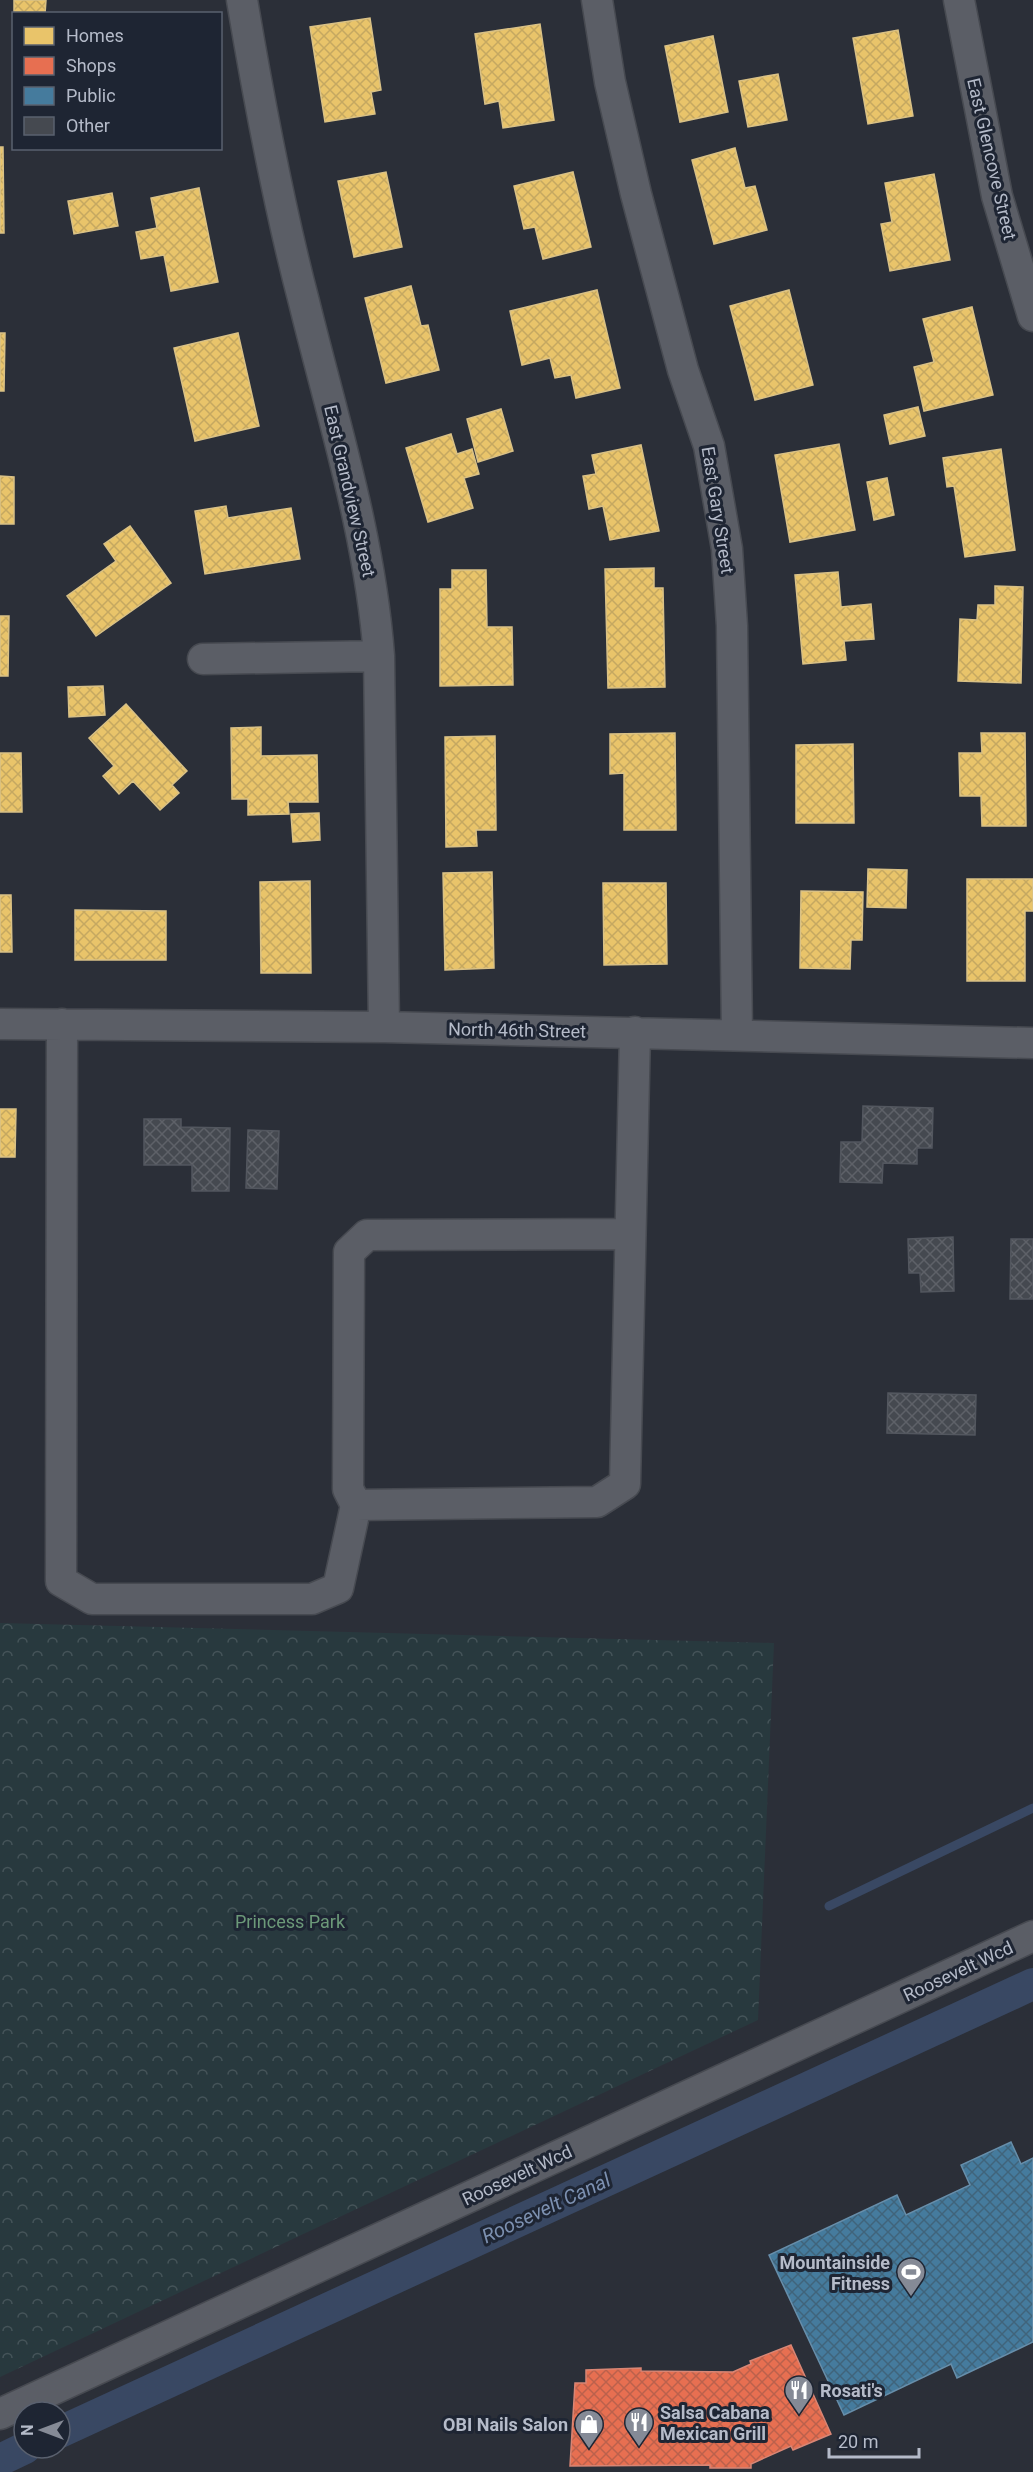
<svg xmlns="http://www.w3.org/2000/svg" width="1033" height="2472" font-family="Roboto,sans-serif">
	<defs>
		<pattern id="forest-crowns" width="20" height="18" patternUnits="userSpaceOnUse" patternTransform="scale(1.5)"><rect width="20" height="18" fill="#28393e"/><path d="M2 6a3 3 0 1 1 6 0M12 15a3 3 0 1 1 6 0" fill="none" stroke="#455459"/></pattern>
		<pattern id="homes-cross-hatch" width="8" height="8" patternUnits="userSpaceOnUse" patternTransform="scale(1.5)"><rect width="8" height="8" fill="#e9c46a"/><path d="M0 0l8 8M0 8l8-8" fill="none" stroke="#c5a861"/></pattern>
		<pattern id="shops-cross-hatch" width="8" height="8" patternUnits="userSpaceOnUse" patternTransform="scale(1.5)"><rect width="8" height="8" fill="#e76f51"/><path d="M0 0l8 8M0 8l8-8" fill="none" stroke="#bb614c"/></pattern>
		<pattern id="public-cross-hatch" width="8" height="8" patternUnits="userSpaceOnUse" patternTransform="scale(1.5)"><rect width="8" height="8" fill="#457b9d"/><path d="M0 0l8 8M0 8l8-8" fill="none" stroke="#40647b"/></pattern>
		<pattern id="building-cross-hatch" width="8" height="8" patternUnits="userSpaceOnUse" patternTransform="scale(1.5)"><rect width="8" height="8" fill="#454950"/><path d="M0 0l8 8M0 8l8-8" fill="none" stroke="#5e6168"/></pattern>
	</defs>
	<rect width="100%" height="100%" fill="#2b2f38"/>
	<path fill="url(#forest-crowns)" d="M0,1623L774,1643L758,2020L0,2377Z"/>
	<path fill="url(#homes-cross-hatch)" stroke="#d9c186" stroke-width="1.5" d="M14,0H46L45,14H14Z
		M370,18L381,90L371,92L375,114L325,122L310,27Z
		M540,24L554,120L503,128L499,101L485,104L475,34Z
		M898,30L913,116L868,124L853,38Z
		M713,36L728,112L680,122L665,46Z
		M778,74L787,120L748,127L739,81Z
		M0,147H3L4,233H0Z
		M735,148L745,188L755,186L767,230L714,244L692,160Z
		M386,172L402,247L354,257L338,181Z
		M573,172L591,247L543,259L535,227L524,229L514,186Z
		M934,174L950,260L890,271L881,224L892,222L885,183Z
		M199,188L218,282L171,291L164,255L141,259L136,232L157,228L151,198Z
		M112,193L118,226L74,234L68,201Z
		M411,286L421,326L428,325L439,370L386,383L365,298Z
		M597,290L620,388L576,398L571,375L555,378L550,358L522,365L510,311Z
		M789,290L813,385L755,400L730,306Z
		M972,307L993,395L924,411L914,367L934,362L923,319Z
		M0,333H5L4,391H0Z
		M238,333L259,426L195,441L174,348Z
		M918,407L925,436L890,444L884,415Z
		M501,409L513,451L478,462L467,419Z
		M451,434L457,454L472,449L479,474L464,478L473,508L428,522L406,448Z
		M839,444L855,530L790,542L775,455Z
		M641,445L659,531L610,540L603,506L589,509L583,476L596,474L592,455Z
		M1001,449L1015,550L965,557L954,486L947,487L943,458Z
		M0,476L14,477V524H0Z
		M887,478L894,515L874,520L867,482Z
		M226,506L228,518L291,508L300,559L205,574L195,511Z
		M130,526L171,583L96,636L67,596L116,561L104,544Z
		M654,568V588H663L665,687L608,688L605,569Z
		M452,570H486L487,627H512L513,685L440,686V589H452Z
		M838,572L841,607L871,604L874,639L844,641L846,660L803,664L795,575Z
		M995,586L1023,587L1021,683L958,681L960,619L977,620L978,605H995Z
		M0,616H9L8,676H0Z
		M103,686L105,715L69,717L68,687Z
		M126,704L187,771L172,785L179,793L160,810L133,781L119,794L103,776L114,766L89,738Z
		M261,727V756L317,755L318,802H288L289,814L248,815V799H232L231,728Z
		M675,733L676,830H624V773L610,774V734Z
		M981,733H1025L1026,826H982L981,796H960L959,753H982Z
		M495,736L496,830H476L477,846L446,847L445,737Z
		M853,744L854,823H796V745Z
		M0,753H21L22,812H0Z
		M319,813L320,840L293,842L291,814Z
		M868,869L907,870L906,908L867,907Z
		M492,872L494,968L445,970L443,873Z
		M967,879H1033V911H1025V981H967Z
		M310,881L311,973H261L260,882Z
		M603,883H666L667,964L604,965Z
		M801,891L863,892L862,940H851L850,969L800,968Z
		M0,895H11L12,952H0Z
		M75,910L166,911V960H75Z
		M0,1109H16L15,1157H0Z"/>
	<path fill="url(#shops-cross-hatch)" stroke="#d88675" stroke-width="1.5" d="M791,2345L831,2434L793,2450L791,2446L751,2464V2468H710V2465L570,2466L575,2383H586V2370L641,2368V2371L733,2372L751,2364L750,2361Z"/>
	<path fill="url(#public-cross-hatch)" stroke="#678eaa" stroke-width="1.5" d="M1011,2142L1021,2164L1033,2158V2342L957,2378L951,2364L844,2415L769,2255L897,2195L906,2215L970,2185L961,2165Z"/>
	<g fill="none" stroke-linecap="round" stroke-linejoin="round">
		<path stroke="#394863" stroke-width="9" d="M829,1906L1033,1808"/>
		<path stroke="#394863" stroke-width="32" d="M60,2432L1033,1984
			M0,2460L25,2448"/>
	</g>
	<path fill="url(#building-cross-hatch)" stroke="#53575f" stroke-width="1.5" d="M863,1106L933,1108L932,1148H917V1164L883,1163L882,1183L840,1182L841,1142H862Z
		M144,1119H181V1127L230,1128L229,1191H192V1165H144Z
		M248,1130L279,1131L277,1189L246,1188Z
		M953,1237L954,1291L921,1292L920,1273H909L908,1239Z
		M1011,1239H1033V1299H1010Z
		M888,1393L976,1395L975,1435L887,1433Z"/>
	<g fill="none" stroke-linecap="round" stroke-linejoin="round">
		<g stroke="#474a51" stroke-width="33">
			<path id="minor" d="M242,0C259,101 278,203 304,302C333,420 370,535 379,656L384,1027
				M597,0L610,82L636,194L683,370L709,446L727,549L732,626L737,1035
				M959,0L997,196L1033,316
				M203,659L379,656
				M0,1024L384,1027L1033,1043
				M62,1024L61,1581L92,1599H312L338,1588L356,1505
				M630,1234L367,1235L349,1252L348,1489L356,1505L597,1502L625,1484L635,1032
				M0,2414L1033,1936"/>
		</g>
		<use href="#minor" stroke="#5b5e66" stroke-width="30"/>
	</g>
	<defs>
		<g id="stadium-pin" transform="scale(1.5)"><path d="M0 17L-7.5 6A9.5 9.5 0 1 1 7.5 6Z" fill="#858a96" stroke="#1e2533"/><path d="M0-5a6.5 5 0 1 0 0 10a6.5 5 0 1 0 0-10ZM-3.5-1.8h7v3.6h-7Z" fill="#fff"/></g>
		<g id="restaurant-pin" transform="scale(1.5)"><path d="M0 17L-7.5 6A9.5 9.5 0 1 1 7.5 6Z" fill="#858a96" stroke="#1e2533"/><path d="M-5-6h1v4h1v-4h1v4h1v-4h1v5L-1.5 .5V6h-2V.5L-5-1ZM5-6V6H3V1.5H1.5Q1.5-4 5-6Z" fill="#fff"/></g>
		<g id="shop-pin" transform="scale(1.5)"><path d="M0 17L-7.5 6A9.5 9.5 0 1 1 7.5 6Z" fill="#858a96" stroke="#1e2533"/><path d="M-5-2.5h2.3a2.7 3.5 0 0 1 5.4 0H5L5.5 6h-11ZM-1.5-2.5h3a1.5 2.3 0 0 0-3 0Z" fill="#fff"/></g>
	</defs>
	<g fill-rule="evenodd">
		<use href="#stadium-pin" x="911" y="2272"/>
		<use href="#restaurant-pin" x="799" y="2390"/>
		<use href="#restaurant-pin" x="639" y="2422"/>
		<use href="#shop-pin" x="589" y="2424"/>
	</g>
	<g text-anchor="middle" dominant-baseline="central" stroke-width="6" stroke-linejoin="round" paint-order="stroke">
		<g font-size="18" fill="#b5bbc9" stroke="#1e2533">
			<text transform="translate(992 159) rotate(77)">East Glencove Street</text>
			<text transform="translate(350 491) rotate(77)">East Grandview Street</text>
			<text transform="translate(718 510) rotate(81)">East Gary Street</text>
			<text transform="translate(517 1030) rotate(1)">North 46th Street</text>
			<text transform="translate(958 1971) rotate(-25)">Roosevelt Wcd</text>
			<text transform="translate(517 2175) rotate(-25)">Roosevelt Wcd</text>
		</g>
		<g font-size="18" fill="#6c9979" stroke="#1e2533">
			<text x="290" y="1921">Princess Park</text>
		</g>
		<g font-size="18" font-weight="bold" fill="#b5bbc9" stroke="#1e2533" text-anchor="end">
			<text x="890" y="2262">Mountainside<tspan x="890" dy="21">Fitness</tspan></text>
			<text x="820" y="2390" text-anchor="start">Rosati's</text>
			<text x="660" y="2412" text-anchor="start">Salsa Cabana<tspan x="660" dy="21">Mexican Grill</tspan></text>
			<text x="568" y="2424">OBI Nails Salon</text>
		</g>
		<g font-size="20" font-style="italic" fill="#7c90b0" stroke="#1e2533">
			<text transform="translate(546 2208) rotate(-25)">Roosevelt Canal</text>
		</g>
	</g>
	<rect x="12" y="12" width="210" height="138" fill="#1e2533" stroke="#5a616f" stroke-width="1.5"/>
	<rect x="24" y="27" width="30" height="18" fill="#e9c46a" stroke="#5a616f" stroke-width="1.5"/>
	<text x="66" y="42" font-size="18" fill="#b5bbc9">Homes</text>
	<rect x="24" y="57" width="30" height="18" fill="#e76f51" stroke="#5a616f" stroke-width="1.5"/>
	<text x="66" y="72" font-size="18" fill="#b5bbc9">Shops</text>
	<rect x="24" y="87" width="30" height="18" fill="#457b9d" stroke="#5a616f" stroke-width="1.5"/>
	<text x="66" y="102" font-size="18" fill="#b5bbc9">Public</text>
	<rect x="24" y="117" width="30" height="18" fill="#454950" stroke="#5a616f" stroke-width="1.5"/>
	<text x="66" y="132" font-size="18" fill="#b5bbc9">Other</text>
	<g transform="translate(42 2430) rotate(270)"><circle r="28" fill="#1e2533" stroke="#5a616f" stroke-width="1.5"/>
	<path d="M0-4.5L10 22L0 15L-10 22Z" fill="#858a96"/>
	<text y="-9" font-size="16" font-weight="bold" text-anchor="middle" fill="#b5bbc9">N</text>
	</g>
	<path d="M829 2448v9h90v-9" fill="none" stroke="#b5bbc9" stroke-width="3"/>
	<text x="838" y="2448" font-size="18" fill="#b5bbc9" stroke="#1e2533" stroke-width="4.5" paint-order="stroke">20 m</text>
</svg>
